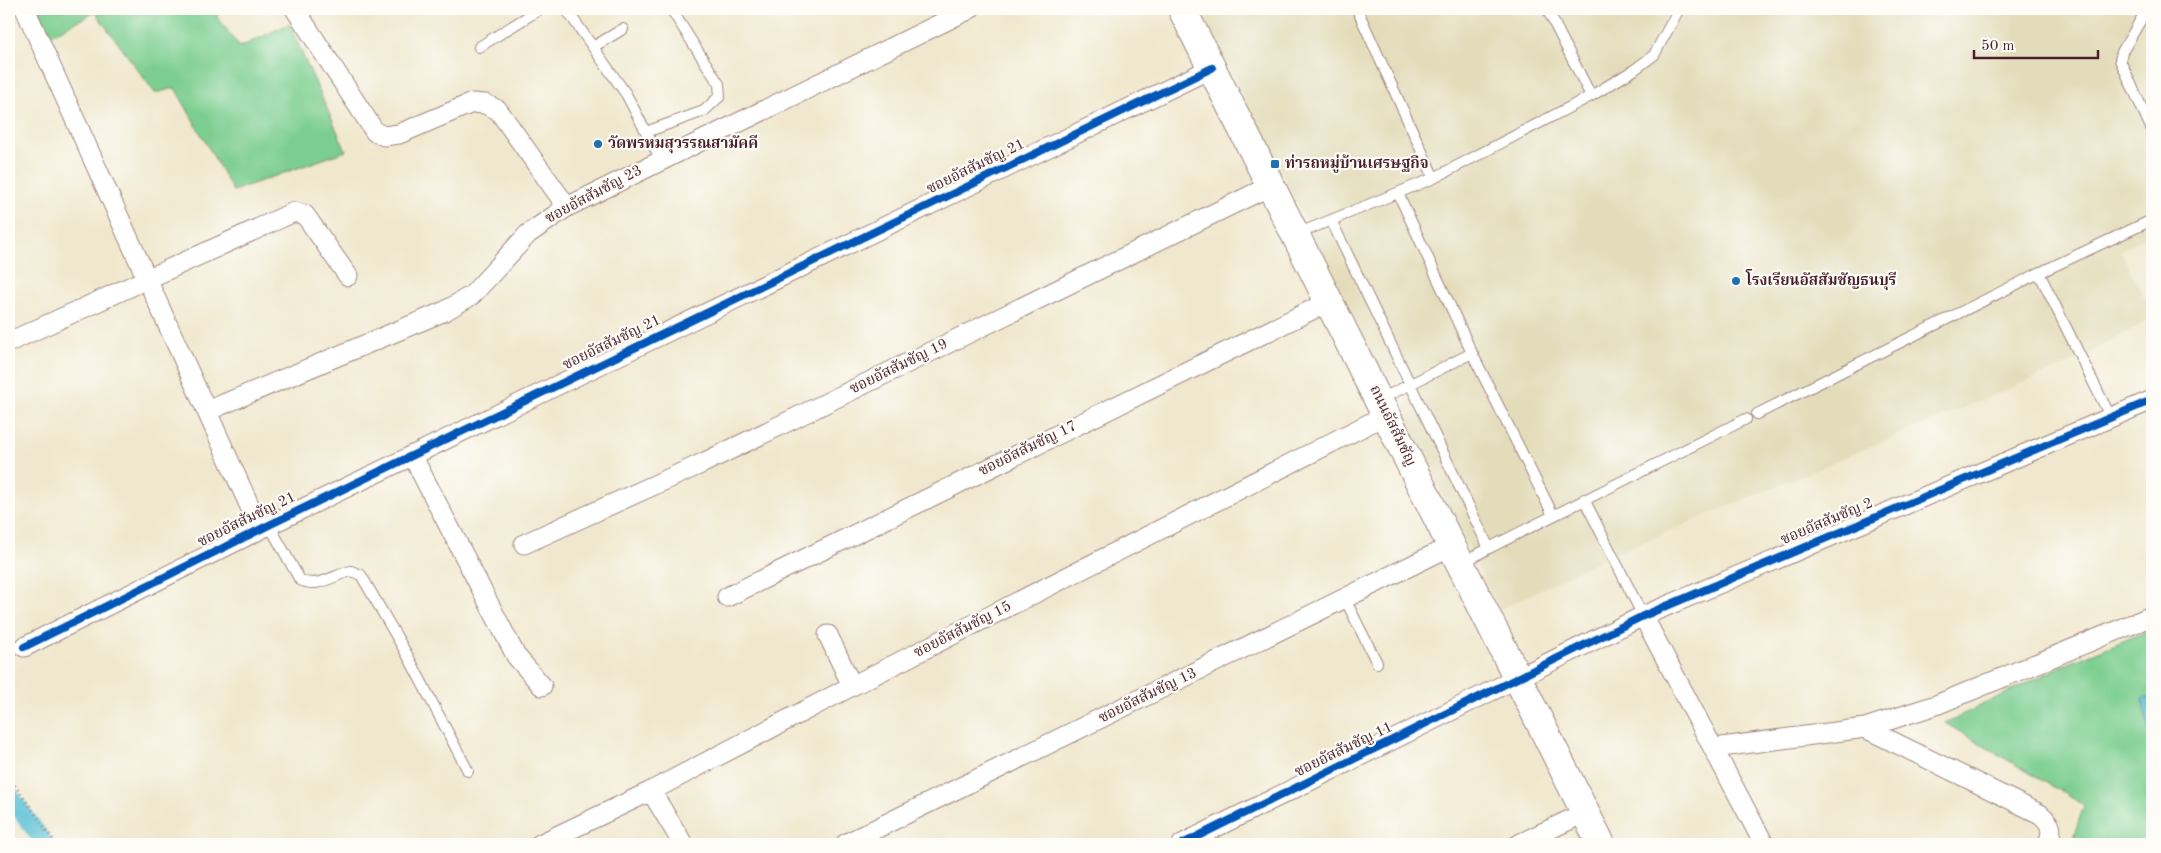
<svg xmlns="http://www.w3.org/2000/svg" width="2161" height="853" font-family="'Old Standard TT','Noto Serif Thai',serif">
	<rect width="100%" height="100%" fill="#fdfcf7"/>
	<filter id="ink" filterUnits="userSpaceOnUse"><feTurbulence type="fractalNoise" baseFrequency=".02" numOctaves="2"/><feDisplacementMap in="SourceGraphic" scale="10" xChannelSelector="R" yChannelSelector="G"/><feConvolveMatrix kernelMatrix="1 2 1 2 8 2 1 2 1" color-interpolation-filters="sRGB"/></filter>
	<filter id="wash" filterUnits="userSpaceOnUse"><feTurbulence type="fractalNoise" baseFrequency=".0096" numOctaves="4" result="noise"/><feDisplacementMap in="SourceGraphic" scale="20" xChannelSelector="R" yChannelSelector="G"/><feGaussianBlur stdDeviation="1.12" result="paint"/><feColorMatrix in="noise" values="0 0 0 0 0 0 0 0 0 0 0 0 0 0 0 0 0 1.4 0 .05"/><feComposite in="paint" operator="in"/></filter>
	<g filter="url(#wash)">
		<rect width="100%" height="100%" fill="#f0e8ce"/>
		<path fill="#e3dcba" d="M1200,9H2152V233L2120,251L2152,311V318L2075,361L1600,560L1499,610Z"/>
		<path fill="#7cce90" stroke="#63765e" d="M39,9H227L216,16L240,47L289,24L346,151L233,191L175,88L155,93L95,12L51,35Z
			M2152,629V697L2142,698L2152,745V844H2071L2084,805L1945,723L2062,666Z"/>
		<path fill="#58c0d5" stroke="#517080" d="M2152,697V745L2142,698Z"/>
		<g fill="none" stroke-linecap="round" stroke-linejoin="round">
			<path stroke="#58c0d5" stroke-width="18" d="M9,794L45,844"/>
		</g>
	</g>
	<g filter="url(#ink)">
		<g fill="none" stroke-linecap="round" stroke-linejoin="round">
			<g stroke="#9d847c" stroke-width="12">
				<path id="lane" d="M566,9L626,94L661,160
					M1547,9L1591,96
					M2147,9L2122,52L2120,60L2152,130
					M479,47L540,9
					M593,47L623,29
					M646,132L704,111L720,96L719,84L671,9
					M1434,178L1591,96L1634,70L1654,55L1679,9
					M1398,193L1472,353L1553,515
					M1331,220L1489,548L1746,419
					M1297,234L1434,178L1357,9
					M2039,273L2111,418
					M1379,400L1472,353
					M1757,414L2039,273L2152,220
					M1584,499L1643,616
					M269,525L300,580C318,589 333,575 351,571L361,575L409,658L468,771
					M1461,564L1489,548
					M1345,599L1377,663"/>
			</g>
			<g stroke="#9d847c" stroke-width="21">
				<path id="street" d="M25,9L260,529
					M295,9L375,132L384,136L399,134L472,103L485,104L498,110L567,207
					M9,342L294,212L305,215L348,276
					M207,411L445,311L472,295L528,234L567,207L970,9
					M412,455L516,656L542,686
					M524,544L703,463L1272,185
					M727,597L1330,301
					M1643,616L1764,844
					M828,635L852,686
					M24,647L269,525L1212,68
					M1865,728L2040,814C2052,824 2053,830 2048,844
					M1714,748L1865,728L1936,705L2152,616
					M651,791L683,844
					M540,844L651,791L852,686L1386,415
					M845,844L1451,546
					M1182,844L1643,616L2152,400
					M1519,844L1584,813"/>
			</g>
			<g stroke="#9d847c" stroke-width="30">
				<path id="secondary" d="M1182,9L1601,844"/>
			</g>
			<path stroke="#9d847c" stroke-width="3" stroke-dasharray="1 4" stroke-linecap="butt" d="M9,777L56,844"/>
			<use href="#lane" stroke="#fff" stroke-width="10"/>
			<use href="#street" stroke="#fff" stroke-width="19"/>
			<use href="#secondary" stroke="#fff" stroke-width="28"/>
			<g stroke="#fdfcf7" stroke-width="11">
				<path id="cycleway" d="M24,647L269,525L1212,68
					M1182,844L1643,616L2152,400"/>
			</g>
			<use href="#cycleway" stroke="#0057b8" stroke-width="8"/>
		</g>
	</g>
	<g fill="#1f6fb2" stroke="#fdfcf7" stroke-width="2">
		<circle cx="598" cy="144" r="5"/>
		<rect x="1270" y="159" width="10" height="10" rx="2.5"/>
		<circle cx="1736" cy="281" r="5"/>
	</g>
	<g text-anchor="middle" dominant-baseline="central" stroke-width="4.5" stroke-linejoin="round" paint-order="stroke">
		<g font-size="15" font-weight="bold" fill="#4a1f2b" stroke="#fdfcf7" text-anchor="start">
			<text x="608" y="144">วัดพรหมสุวรรณสามัคคี</text>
			<text x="1285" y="164">ท่ารถหมู่บ้านเศรษฐกิจ</text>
			<text x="1746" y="281">โรงเรียนอัสสัมชัญธนบุรี</text>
		</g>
		<g font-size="15" fill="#4a1f2b" stroke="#fdfcf7">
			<text transform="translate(976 167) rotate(-26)">ซอยอัสสัมชัญ 21</text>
			<text transform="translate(594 195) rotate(-28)">ซอยอัสสัมชัญ 23</text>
			<text transform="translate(612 343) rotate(-26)">ซอยอัสสัมชัญ 21</text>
			<text transform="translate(899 367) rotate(-26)">ซอยอัสสัมชัญ 19</text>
			<text transform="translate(1392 426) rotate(64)">ถนนอัสสัมชัญ</text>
			<text transform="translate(1028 449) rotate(-26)">ซอยอัสสัมชัญ 17</text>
			<text transform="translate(247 520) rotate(-26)">ซอยอัสสัมชัญ 21</text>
			<text transform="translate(1827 522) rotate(-23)">ซอยอัสสัมชัญ 2</text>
			<text transform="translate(963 630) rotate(-27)">ซอยอัสสัมชัญ 15</text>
			<text transform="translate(1148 696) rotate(-26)">ซอยอัสสัมชัญ 13</text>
			<text transform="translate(1344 750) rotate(-26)">ซอยอัสสัมชัญ 11</text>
		</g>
	</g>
	<rect width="2161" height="853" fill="none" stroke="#fdfcf7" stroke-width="30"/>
	<path d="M1974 50v8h124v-8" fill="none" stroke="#4a1f2b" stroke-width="2.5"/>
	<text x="1981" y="50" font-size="15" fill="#4a1f2b" stroke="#fdfcf7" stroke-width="4" paint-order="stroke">50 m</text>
</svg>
